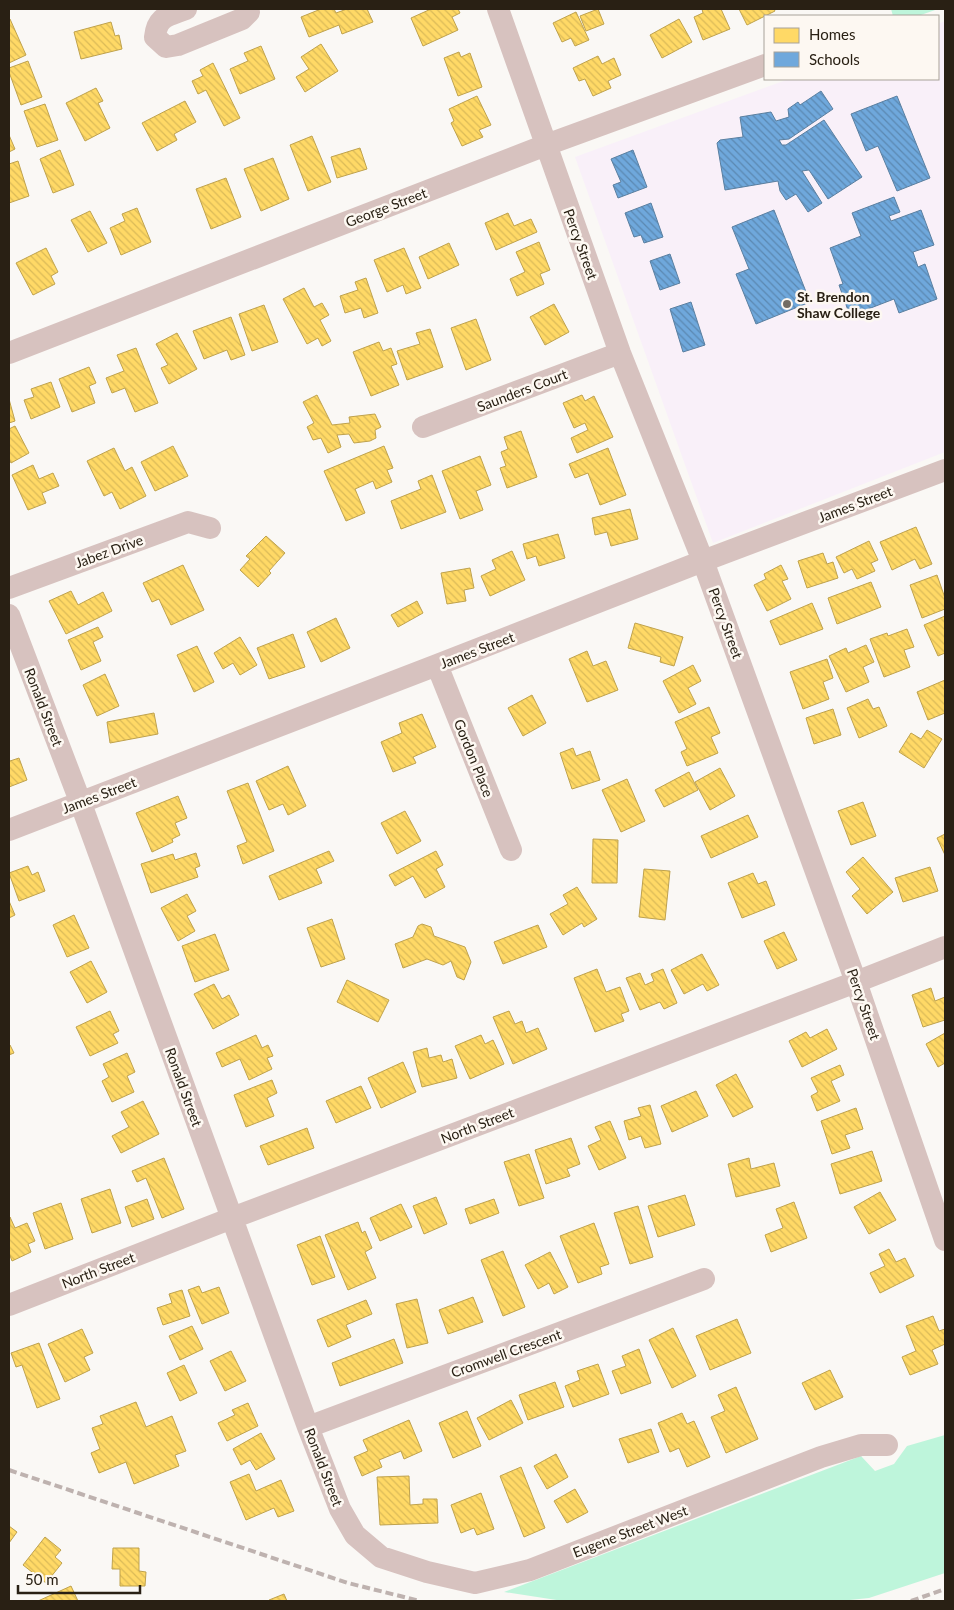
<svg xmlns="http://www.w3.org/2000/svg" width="954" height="1610" font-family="Lato,sans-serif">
	<defs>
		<pattern id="homes-back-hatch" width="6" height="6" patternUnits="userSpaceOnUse" patternTransform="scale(1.25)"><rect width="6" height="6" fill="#ffd966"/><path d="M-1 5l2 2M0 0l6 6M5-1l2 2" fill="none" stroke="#dbba58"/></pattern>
		<pattern id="schools-back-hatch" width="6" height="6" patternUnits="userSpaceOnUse" patternTransform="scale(1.25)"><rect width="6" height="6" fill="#6fa8dc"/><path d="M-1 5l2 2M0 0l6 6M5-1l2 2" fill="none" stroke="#5b88b1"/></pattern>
	</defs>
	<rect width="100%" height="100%" fill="#faf8f5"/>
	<path fill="#f9f0f9" d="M945,21V452L713,543L575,157L789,79H938V24Z"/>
	<path fill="#bef5db" d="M891,9H938L918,16H893Z
		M945,1435V1573L869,1598L840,1601H563L504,1592L861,1456L875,1471L894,1464L907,1446Z"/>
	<path fill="url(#homes-back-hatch)" stroke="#bfa24d" d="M321,9H334L336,13L347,9H367L373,22L342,34L339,25L309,37L301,17Z
		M431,9H458L460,13L452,17L458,30L423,46L411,18Z
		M598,9L604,24L586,31L580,16Z
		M702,9H721L730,29L703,40L694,17L703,13Z
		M739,9H774L775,11L747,25Z
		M576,12L589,40L575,46L571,38L562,42L553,23Z
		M10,19L26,55L9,63V20Z
		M679,19L692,42L662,58L650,35Z
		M111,22L115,36L119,35L122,49L81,59L74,32Z
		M321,44L338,71L305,92L296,77L309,69L301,57Z
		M261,46L275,79L240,94L230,69L248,61L244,53Z
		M459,52L461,57L470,53L482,87L458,96L444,58Z
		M598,56L602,64L614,58L621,75L608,81L611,88L593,96L585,79L579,81L573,68Z
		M28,61L42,97L21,105L9,72V68Z
		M213,63L240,118L224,126L206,90L198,94L192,81L203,76L200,70Z
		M96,88L103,101L98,103L110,128L85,141L66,103Z
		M477,96L491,125L479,130L483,137L462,146L451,123L454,121L449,109Z
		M185,101L196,122L174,134L177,140L157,151L142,123Z
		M45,104L58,140L37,147L24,111Z
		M9,135L15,149L9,152Z
		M312,136L331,182L308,191L290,145Z
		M360,148L367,169L337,178L331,157Z
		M60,150L74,185L53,193L40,159Z
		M273,158L289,199L261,211L244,169Z
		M18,161L29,196L9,203V164Z
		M226,178L241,217L211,229L196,189Z
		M137,208L151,242L121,255L110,228L125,221L122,214Z
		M90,211L107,243L88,252L71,220Z
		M508,213L514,226L531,219L537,232L496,250L485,223Z
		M539,242L550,270L540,274L544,284L517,296L510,279L525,272L516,252Z
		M449,243L459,265L428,279L419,257Z
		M46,248L58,272L51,276L55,284L33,295L16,263Z
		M404,248L421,288L406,294L403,285L387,292L374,260Z
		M366,278L378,313L364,318L361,308L345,313L340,296L358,290L355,282Z
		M304,288L314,307L322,303L329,315L320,320L331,341L322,346L318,338L307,344L283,299Z
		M554,304L569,332L545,345L530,317Z
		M264,305L278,342L252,351L239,314Z
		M231,317L245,355L231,360L227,350L204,359L193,331Z
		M476,319L491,360L466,370L451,328Z
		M430,329L443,367L407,380L397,351L420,344L416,333Z
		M177,333L197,369L169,384L161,368L168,365L156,344Z
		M379,342L383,351L391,348L397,364L391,366L399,385L371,396L353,352Z
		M136,348L158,403L135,412L125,388L112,393L106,378L124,371L117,355Z
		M89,367L96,383L89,386L95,403L72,412L59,379Z
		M51,382L60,407L31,419L24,400L34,397L31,389Z
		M317,395L332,425L350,423L349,417L375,414L381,427L375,430L376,438L370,441L354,443L349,434L337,435L341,447L328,453L321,438L313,440L307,427L314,423L303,402Z
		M582,395L585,401L594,396L613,437L577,453L571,438L588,430L585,423L574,428L563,403Z
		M9,399L15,421L9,423Z
		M15,426L29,453L11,463L9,459V429Z
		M521,431L537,477L507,488L500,468L506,466L501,452L508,449L504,437Z
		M173,446L188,476L155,491L141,462Z
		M384,446L393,468L387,470L392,482L376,489L373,481L355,489L365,513L346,521L324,471Z
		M114,448L125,471L132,467L146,496L120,509L112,492L104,496L87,461Z
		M608,448L626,495L600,505L588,473L575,478L569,464Z
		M480,456L491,485L476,491L483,510L460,519L442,471Z
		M33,465L39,479L53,473L59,486L42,493L46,503L28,510L12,475Z
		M432,475L446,512L401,529L391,501L421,489L418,481Z
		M630,509L638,539L611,546L607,532L595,535L592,518Z
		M916,527L932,564L920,569L915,559L892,570L880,542Z
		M558,534L565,558L539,566L536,556L527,559L523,544Z
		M266,536L285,553L269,571L271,573L258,587L240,570L250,559L246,556Z
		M869,541L878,560L871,563L875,571L857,579L852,569L844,573L836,557Z
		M512,551L525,580L490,596L481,576L496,569L492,560Z
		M823,553L827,564L833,562L838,578L807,588L798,561Z
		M183,565L204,610L171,625L159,599L152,602L143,583Z
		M781,565L788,579L782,581L791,599L767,611L754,585L766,579L764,574Z
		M470,568L474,588L464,590L466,601L447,604L441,573Z
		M937,575L945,598V609L922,618L910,585Z
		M871,582L881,607L837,624L828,598Z
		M71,591L78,605L103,592L112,611L66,634L49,601Z
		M417,601L423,613L398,627L391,615Z
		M812,603L823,629L780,645L770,621Z
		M945,616V653L938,656L924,625Z
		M336,618L350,648L321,662L307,632Z
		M635,623L683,637L674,666L660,662L661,657L628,648Z
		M98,627L103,637L93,642L101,661L81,670L68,640Z
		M907,629L914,647L904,650L910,667L884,677L870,639L887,633L888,636Z
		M293,634L305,667L269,679L257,648Z
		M240,637L257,665L240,675L233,663L223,669L214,653Z
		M866,645L874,662L863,667L869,682L846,692L829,656L846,648L848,653Z
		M197,646L214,682L194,692L177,655Z
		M587,651L593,666L606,661L618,690L587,702L569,659Z
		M827,659L833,678L823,682L829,699L803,709L790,672Z
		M693,665L701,681L688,688L696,704L679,713L663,681Z
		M105,674L119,706L97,716L83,685Z
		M945,680V713L928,720L917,692Z
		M532,695L546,723L523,736L508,708Z
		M868,699L873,709L879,707L887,726L859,738L847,708Z
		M709,707L720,733L711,737L718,753L687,766L681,752L687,749L675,722Z
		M833,709L841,735L814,744L806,718Z
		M154,713L158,734L110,743L107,722Z
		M422,714L436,747L413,757L416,763L393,772L381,742L402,733L399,723Z
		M927,730L942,739L924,768L899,752L911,733L921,739Z
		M573,748L576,756L590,751L600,780L572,789L560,753Z
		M19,758L27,780L9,787V759L10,761Z
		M288,766L306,806L288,815L283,804L269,810L256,781Z
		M720,768L735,796L710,810L695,782Z
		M689,772L698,790L664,807L655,790Z
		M627,779L645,821L621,832L602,790Z
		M248,783L274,851L243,864L237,846L247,842L227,791Z
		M178,796L187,818L175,823L180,835L172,839L173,842L152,852L136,813Z
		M863,802L876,836L851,845L838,811Z
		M405,811L421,841L397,854L381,823Z
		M748,815L758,837L711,858L701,836Z
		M945,834V855L937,838Z
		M593,839L618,840L617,883H592Z
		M329,851L334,861L316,869L322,883L279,900L269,876Z
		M436,851L443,865L436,869L445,887L425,898L413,876L395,886L389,875Z
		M196,853L200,866L195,868L198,877L151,893L141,864L173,854L175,860Z
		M863,857L893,892L867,914L852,896L860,889L846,872Z
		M28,866L32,875L38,872L45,891L19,901L9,873Z
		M930,867L938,891L903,902L895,878Z
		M644,869L670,871L665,920L639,917Z
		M753,873L758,884L766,881L775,905L742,918L728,883Z
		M577,887L597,919L584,927L582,923L563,935L550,914L568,904L563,895Z
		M187,894L196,911L187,916L195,931L178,941L161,908Z
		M9,901L15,915L9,918Z
		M74,915L89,948L67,957L53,925Z
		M332,919L345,959L321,967L307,928Z
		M422,924L431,927L434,936L465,947L471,962L464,980L457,977L451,961L443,965L427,959L403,968L395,944L413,937L418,926Z
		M538,925L547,947L503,964L494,942Z
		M784,932L797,960L777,969L764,941Z
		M215,934L229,970L195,982L182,946Z
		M702,954L719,985L707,991L703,984L684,994L671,970Z
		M91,961L107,992L87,1003L70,972Z
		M597,969L606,992L620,987L629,1011L621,1014L624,1021L595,1032L574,978Z
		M663,969L677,1003L664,1009L660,1002L640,1010L626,978L640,973L645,985L654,981L651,974Z
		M347,980L389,1000L378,1022L337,1002Z
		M214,984L222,999L229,995L239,1015L213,1029L194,994Z
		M931,988L935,1001L945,997V1020L923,1027L912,995Z
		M110,1011L119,1031L113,1034L118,1043L90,1056L76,1027Z
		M509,1011L515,1024L522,1021L526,1033L538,1028L547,1049L513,1064L493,1017Z
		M827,1029L837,1049L802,1067L789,1041L806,1032L810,1038Z
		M945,1033V1063L938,1067L926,1044Z
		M256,1035L262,1048L268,1045L273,1056L267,1058L272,1069L249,1080L240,1059L222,1067L216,1053Z
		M481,1035L485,1044L493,1040L504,1064L470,1079L455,1046Z
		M9,1045H10L14,1053L9,1055Z
		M427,1048L429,1058L441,1055L443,1062L452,1059L457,1078L422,1087L413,1052Z
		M127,1053L135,1072L127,1076L134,1092L112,1102L102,1081L109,1077L103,1064Z
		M403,1062L416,1092L381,1108L368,1078Z
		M840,1065L844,1075L831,1081L840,1101L817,1111L811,1096L818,1092L811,1078Z
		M736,1074L753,1107L733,1117L716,1085Z
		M272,1080L277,1093L267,1098L274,1116L246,1127L234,1095Z
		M361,1086L371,1108L336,1123L326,1101Z
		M696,1091L708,1116L672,1132L661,1106Z
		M143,1101L159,1134L121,1153L112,1136L129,1127L121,1112Z
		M650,1105L661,1144L645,1148L641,1136L629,1140L624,1121L641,1116L638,1108Z
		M856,1108L863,1129L845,1135L850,1148L832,1154L821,1121Z
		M610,1121L626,1158L599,1170L588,1146L601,1140L595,1127Z
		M307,1128L314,1148L268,1165L260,1146Z
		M571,1138L580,1164L567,1169L570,1176L546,1184L535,1150Z
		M872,1151L882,1181L840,1194L831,1164Z
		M529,1154L544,1198L519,1206L504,1162Z
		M164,1158L184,1209L162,1218L146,1178L137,1182L132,1171Z
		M749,1158L751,1169L774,1163L780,1186L736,1197L728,1164Z
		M110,1189L121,1223L92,1233L81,1199Z
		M880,1192L896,1220L869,1234L854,1207Z
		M685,1195L695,1225L658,1237L648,1206Z
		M436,1197L447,1224L424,1234L413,1206Z
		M147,1199L154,1219L132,1227L125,1207Z
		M494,1199L499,1213L470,1224L465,1209Z
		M794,1202L807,1238L771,1252L765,1235L783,1228L776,1209Z
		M61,1203L73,1239L45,1249L33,1213Z
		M401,1204L412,1227L380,1241L370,1218Z
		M638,1206L653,1257L630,1264L614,1213Z
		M10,1217L15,1228L27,1223L35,1241L28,1244L31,1252L12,1261L9,1253Z
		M358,1222L362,1233L365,1231L372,1248L365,1252L376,1278L348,1290L325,1235Z
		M594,1223L609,1264L600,1267L602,1274L578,1283L560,1236Z
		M320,1236L335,1277L312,1285L297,1245Z
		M889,1249L896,1262L905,1258L914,1276L880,1293L870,1273L885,1266L879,1254Z
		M503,1251L525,1307L503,1316L481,1260Z
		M550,1252L568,1287L554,1294L549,1283L538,1289L525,1265Z
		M199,1286L202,1293L219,1287L229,1313L202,1324L188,1290Z
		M182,1290L190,1316L163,1325L157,1308L172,1303L169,1294Z
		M473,1297L483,1322L448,1334L439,1310Z
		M417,1299L428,1343L407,1348L396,1304Z
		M366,1300L372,1314L346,1325L351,1337L328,1347L317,1320Z
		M933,1316L939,1331L945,1329V1344L932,1350L938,1364L910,1375L902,1357L916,1351L906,1326Z
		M737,1319L751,1353L710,1370L696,1336Z
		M192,1326L203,1349L180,1360L169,1336Z
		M673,1328L696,1376L672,1388L649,1340Z
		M82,1329L93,1353L84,1357L90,1370L65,1382L48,1344Z
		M394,1339L403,1363L340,1386L332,1363Z
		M39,1343L60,1399L37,1408L22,1365L16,1367L11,1353Z
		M639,1349L651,1383L621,1394L612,1371L626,1366L622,1356Z
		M231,1351L246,1381L225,1391L210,1361Z
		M598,1364L609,1394L573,1407L565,1386L580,1380L577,1371Z
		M184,1365L197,1393L180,1401L167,1373Z
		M830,1370L843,1397L815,1410L802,1383Z
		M555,1382L564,1407L528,1420L519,1395Z
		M736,1387L758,1439L726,1453L711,1417L725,1411L718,1395Z
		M511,1400L523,1423L489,1440L477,1418Z
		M136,1402L146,1427L172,1416L186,1451L175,1455L179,1466L134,1484L126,1462L99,1473L91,1453L100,1449L92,1428L103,1424L100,1416Z
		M248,1403L258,1426L227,1441L218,1423L235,1415L232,1410Z
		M467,1411L481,1446L453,1458L439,1423Z
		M682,1413L687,1424L694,1421L710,1457L687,1467L679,1448L670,1452L658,1423Z
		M409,1420L422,1451L404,1459L401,1451L379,1460L382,1467L362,1476L354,1457L368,1451L363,1440Z
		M651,1429L659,1452L628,1463L619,1439Z
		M261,1433L275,1459L256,1470L250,1460L241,1465L233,1449Z
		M556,1454L568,1477L547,1489L534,1466Z
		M521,1467L545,1528L524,1537L500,1476Z
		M249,1474L256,1491L281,1480L294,1511L278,1517L274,1508L246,1520L230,1482Z
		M409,1476L410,1505L423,1504V1499H437L438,1523L380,1525L377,1477Z
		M575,1489L588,1512L567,1523L554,1501Z
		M481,1493L494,1529L477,1535L474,1528L461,1533L451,1505Z
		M9,1526L17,1532L9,1543Z
		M45,1537L61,1550L55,1557L62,1563L46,1583L23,1565Z
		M113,1548H139V1571L146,1572L145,1586H120V1569H112Z
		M71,1586L78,1601H38Z
		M284,1594L287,1601H269V1600Z"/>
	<path fill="url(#schools-back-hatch)" stroke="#5a7fa0" d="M821,91L833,109L789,139L779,140L782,145H786L824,120L862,177L828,199L809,170L802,171L822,203L808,212L796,194L786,200L780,191L778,181L725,190L717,143L720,140L743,137L740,117L771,112L776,121L789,117L788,109L798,102L800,105Z
		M897,96L930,178L897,191L878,146L866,151L851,114Z
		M633,150L647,187L618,198L613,185L621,182L611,159Z
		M894,197L900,212L889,216L891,221L921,210L934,245L913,252L918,267L925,264L937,299L899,313L894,299L850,316L839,285L843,284L830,248L861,236L852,213Z
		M651,203L663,237L644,243L641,235L634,237L625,213Z
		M774,210L810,302L756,324L736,274L749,269L732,227Z
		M670,254L680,283L660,290L650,261Z
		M691,302L705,345L683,352L670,309Z"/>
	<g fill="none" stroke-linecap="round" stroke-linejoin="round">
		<path stroke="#d7c2bf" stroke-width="22" d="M186,9C168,16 157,16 155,37L166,47L178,45L242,19L249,12L247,9
			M498,9L620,353L703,561L856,982L945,1240
			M9,353L546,145L765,65
			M423,427L620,353
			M9,588L188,522L210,528
			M9,615L80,801L308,1427L340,1509L355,1535L381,1557L427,1572L475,1583L530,1570L821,1457L861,1445H887
			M437,665L511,850
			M9,830L437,665L703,561L945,470
			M9,1305L232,1218L856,982L945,947
			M308,1427L704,1279"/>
		<path stroke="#beb2af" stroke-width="4" stroke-dasharray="8 4" stroke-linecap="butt" d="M9,1470L348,1583L420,1601
			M911,1601L945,1589"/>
	</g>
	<circle fill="#726c63" stroke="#fdf8f2" stroke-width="2" cx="787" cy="304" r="5"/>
	<g text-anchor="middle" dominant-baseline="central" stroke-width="5" stroke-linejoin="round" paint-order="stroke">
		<g font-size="14" fill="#292014" stroke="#fdf8f2">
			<text transform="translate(386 207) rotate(-21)">George Street</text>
			<text transform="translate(581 244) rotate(70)">Percy Street</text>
			<text transform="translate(522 390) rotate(-21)">Saunders Court</text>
			<text transform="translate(855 504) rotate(-21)">James Street</text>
			<text transform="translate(109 551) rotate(-20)">Jabez Drive</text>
			<text transform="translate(726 623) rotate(70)">Percy Street</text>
			<text transform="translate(477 650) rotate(-21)">James Street</text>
			<text transform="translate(44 707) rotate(69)">Ronald Street</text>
			<text transform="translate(474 758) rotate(68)">Gordon Place</text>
			<text transform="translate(99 795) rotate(-21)">James Street</text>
			<text transform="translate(864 1004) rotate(71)">Percy Street</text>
			<text transform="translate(184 1087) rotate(70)">Ronald Street</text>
			<text transform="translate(477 1125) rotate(-21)">North Street</text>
			<text transform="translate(98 1270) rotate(-21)">North Street</text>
			<text transform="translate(506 1353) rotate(-20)">Cromwell Crescent</text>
			<text transform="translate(324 1467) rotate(69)">Ronald Street</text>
			<text transform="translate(630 1531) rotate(-21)">Eugene Street West</text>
		</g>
		<g font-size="14" font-weight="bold" fill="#292014" stroke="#fdf8f2" text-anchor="start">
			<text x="797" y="296">St. Brendon<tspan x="797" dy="16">Shaw College</tspan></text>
		</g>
	</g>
	<rect width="954" height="1610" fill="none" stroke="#292014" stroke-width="20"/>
	<rect x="764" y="15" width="175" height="65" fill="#fdf8f2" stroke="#a8a299"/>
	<rect x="774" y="28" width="25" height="15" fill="#ffd966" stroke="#a8a299"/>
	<text x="809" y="40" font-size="15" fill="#292014">Homes</text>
	<rect x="774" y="52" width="25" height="15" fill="#6fa8dc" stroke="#a8a299"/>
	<text x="809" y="65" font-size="15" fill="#292014">Schools</text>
	<path d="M18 1585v8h122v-8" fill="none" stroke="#292014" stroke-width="2.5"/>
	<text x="25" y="1585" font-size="15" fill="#292014" stroke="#fdf8f2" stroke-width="4" paint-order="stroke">50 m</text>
</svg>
